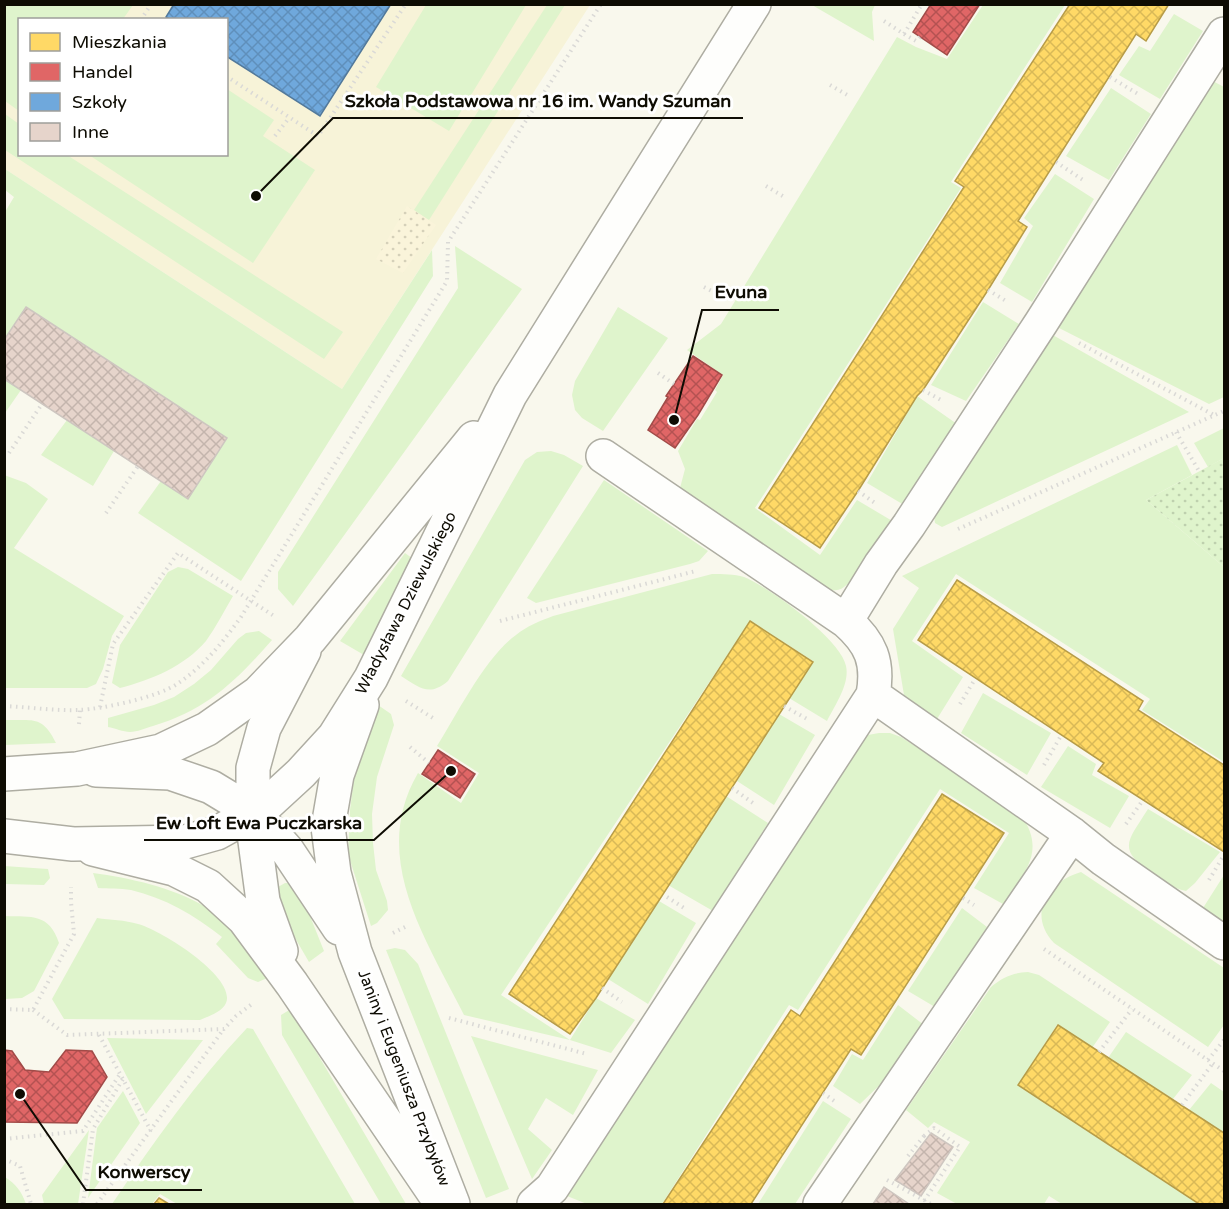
<svg xmlns="http://www.w3.org/2000/svg" width="1229" height="1209" font-family="'Varela Round',sans-serif">
	<defs>
		<pattern id="sand-dots" width="8" height="8" patternUnits="userSpaceOnUse" patternTransform="scale(1.5)"><rect width="8" height="8" fill="#faf4da"/><path d="M2 2h.1M6 6h.1" fill="none" stroke="#d5d0b9" stroke-width="1.8" stroke-linecap="round"/></pattern>
		<pattern id="park-dots" width="8" height="8" patternUnits="userSpaceOnUse" patternTransform="scale(1.5)"><rect width="8" height="8" fill="#dff4cc"/><path d="M2 2h.1M6 6h.1" fill="none" stroke="#bed0ae" stroke-width="1.8" stroke-linecap="round"/></pattern>
		<pattern id="homes-cross-hatch" width="8" height="8" patternUnits="userSpaceOnUse" patternTransform="scale(1.5)"><rect width="8" height="8" fill="#ffd966"/><path d="M0 0l8 8M0 8l8-8" fill="none" stroke="#d9b957"/></pattern>
		<pattern id="shops-cross-hatch" width="8" height="8" patternUnits="userSpaceOnUse" patternTransform="scale(1.5)"><rect width="8" height="8" fill="#e06666"/><path d="M0 0l8 8M0 8l8-8" fill="none" stroke="#b45252"/></pattern>
		<pattern id="schools-cross-hatch" width="8" height="8" patternUnits="userSpaceOnUse" patternTransform="scale(1.5)"><rect width="8" height="8" fill="#6fa8dc"/><path d="M0 0l8 8M0 8l8-8" fill="none" stroke="#5f8fbb"/></pattern>
		<pattern id="building-cross-hatch" width="8" height="8" patternUnits="userSpaceOnUse" patternTransform="scale(1.5)"><rect width="8" height="8" fill="#e6d4cb"/><path d="M0 0l8 8M0 8l8-8" fill="none" stroke="#c4b5ad"/></pattern>
	</defs>
	<rect width="100%" height="100%" fill="#f9f8ed"/>
	<path fill="#f7f3d8" fill-rule="evenodd" d="M4,5H590L342,389L5,169ZM20,20H226V154H20Z"/>
	<path fill="#dff4cc" d="M4,5L5,4L133,5L123,19L20,20L19,111L5,101Z
		M426,5H526L449,131L376,87Z
		M547,5H565L429,220L414,210Z
		M812,5H875L872,12L874,41Z
		M983,5H1065L951,182L961,188L755,508L820,555L857,500L894,522C881,539 859,576 844,587C839,591 832,591 826,590L680,488L685,469L678,451L697,419L700,420L717,392L715,390L723,375L687,350L721,324L897,37L916,47L947,59Z
		M1174,14L1203,31L1160,99L1119,75L1139,46L1150,51Z
		M1211,80L1224,87V397L1209,404L1057,327Z
		M1111,88L1151,114L1109,180L1066,156Z
		M227,89L274,120L263,136L315,170L253,263L89,155L226,154Z
		M5,114L19,124L20,154L67,155L343,332L324,359L5,150Z
		M5,169L342,389L432,250L433,276L241,581L138,513L161,481L188,499L227,438L26,307L5,340V212L14,197L5,190Z
		M1055,174L1094,199L1032,302L1000,283L1033,226L1024,218Z
		M455,246L522,289L293,606L278,589V572L458,288Z
		M983,302L1019,324L966,401L931,385Z
		M618,307L668,338L603,431L582,418L575,410L572,395L575,381Z
		M1051,334L1189,412L942,527L935,523L934,516Z
		M5,379L21,390L5,413Z
		M917,396L957,424L904,505L867,483Z
		M67,420L114,451L93,486L41,455Z
		M1224,428V458L1208,467L1194,443Z
		M1177,445L1192,475L1146,500L1224,567V762L1142,710L1150,699L956,574L912,641L963,677L937,719L904,695L893,629L919,588L902,576Z
		M551,451L564,455L583,466L448,681C429,697 420,688 401,676L525,460L537,452Z
		M4,475L26,483L48,499L14,548L124,616L112,636L103,669L96,684L87,688H5Z
		M604,480L708,551L699,561L690,564L536,603L527,598Z
		M405,553L416,561L364,655L340,641Z
		M178,567L188,569L233,596C224,611 216,627 206,641C185,666 151,680 120,688L112,683L120,645L168,572Z
		M712,574C723,574 734,574 744,577C769,587 841,639 846,666C850,684 835,705 827,721L789,698L813,661L750,621L501,995L570,1040L596,998L635,1020L611,1053L570,1040L464,1015C426,939 369,857 418,773L461,803L479,773L437,746C457,714 486,656 516,635C527,626 540,621 553,616Z
		M259,631L272,640C236,681 207,710 153,726C146,728 137,732 130,732C123,732 115,728 108,727V718L154,705L174,697L194,684L211,670L238,639L246,633Z
		M983,693L1051,733L1027,775L961,733Z
		M378,705L391,714L394,725L377,777L372,814L373,843L376,870L387,901L388,910L377,923L371,926L348,854L350,810L355,771Z
		M779,714L815,735L774,805L737,781Z
		M4,720C32,721 42,714 56,743L5,745Z
		M879,733H890L901,737L1021,815C1047,852 1024,873 1003,904L974,888L1009,833L940,789L798,1010L789,1005L662,1204H587L562,1194L860,742L868,735Z
		M1068,746L1096,764L1092,775L1129,796L1110,828L1041,787Z
		M726,796L768,823L713,911L668,885Z
		M1148,809L1220,852L1195,883L1186,891C1172,888 1163,881 1152,873C1116,849 1128,841 1148,809Z
		M4,866L48,869L50,878L44,885L5,884Z
		M1081,872L1224,968V1025L1208,1047L1054,943C1027,914 1047,882 1081,872Z
		M93,873C130,878 171,887 204,906C232,922 252,952 272,976L258,982L248,978L216,944L222,937C194,915 165,898 131,890C120,888 108,889 98,888Z
		M1224,875V922L1203,908Z
		M285,883H294L300,891L324,951L309,962L277,907L278,887Z
		M659,901L696,923L648,1004L608,979Z
		M962,908L987,927L935,1007L908,991Z
		M5,916C32,917 49,913 59,943L34,991L22,998L5,999Z
		M97,918C110,920 125,920 138,924C159,929 237,977 226,1003C222,1012 209,1016 200,1020L64,1019L52,999Z
		M395,948L405,950L418,964L509,1189L486,1198L386,950Z
		M1028,972L1039,975L1110,1022L1092,1048L1057,1025L1018,1085L1199,1204H1062L1049,1196L1044,1204H957L937,1193L970,1142L934,1122L928,1128L906,1110L991,987C1003,977 1012,973 1028,972Z
		M898,1005L924,1025L886,1079L860,1104L833,1086L852,1054L863,1060Z
		M291,1009L406,1204H381L282,1035L281,1015Z
		M247,1028L253,1029L355,1204H177L160,1194L152,1204H112C153,1143 196,1082 247,1028Z
		M1126,1032L1192,1075L1173,1099L1108,1058Z
		M471,1036L598,1070L573,1115L546,1098L528,1129L552,1150L532,1179Z
		M107,1038L203,1040L146,1114Z
		M1211,1083L1224,1092V1133L1189,1110Z
		M123,1091L140,1123L88,1198L97,1128Z
		M823,1101L851,1119L795,1204H758Z
		M89,1130L78,1204H44L42,1195Z
		M5,1177C16,1184 22,1192 26,1204H5Z"/>
	<path fill="url(#sand-dots)" d="M407,206L436,225L403,273L376,259Z"/>
	<path fill="url(#park-dots)" d="M1224,458V567L1146,500Z"/>
	<path fill="url(#homes-cross-hatch)" stroke="#b79c48" stroke-width="1.5" d="M1070,4H1169L1146,41L1136,34L1018,221L1027,227L988,290L923,390L917,396L858,491L820,548L759,508L964,187L955,181Z
		M957,580L1143,701L1138,710L1224,765V852L1098,771L1104,763L918,640Z
		M750,621L813,662L596,998L570,1034L509,994Z
		M942,794L1004,833L861,1055L851,1049L751,1204H663L791,1010L800,1016Z
		M1058,1025L1224,1133V1204H1199L1018,1085Z
		M159,1198L169,1204H154Z"/>
	<path fill="url(#shops-cross-hatch)" stroke="#a14b48" stroke-width="1.5" d="M931,4H980L947,55L913,32Z
		M693,356L722,375L698,415L675,448L648,430L668,397L666,396Z
		M438,750L475,774L460,798L422,774Z
		M4,1050L12,1051L25,1070L49,1072L66,1050L92,1051L107,1077L77,1123L4,1122Z"/>
	<path fill="url(#schools-cross-hatch)" stroke="#52799b" stroke-width="1.5" d="M174,4H391L320,116L226,56V20H171L166,17Z"/>
	<path fill="url(#building-cross-hatch)" stroke="#cec6c0" stroke-width="1.5" d="M26,307L227,438L188,499L4,379V340Z
		M931,1133L953,1147L921,1196L895,1180Z
		M884,1187L909,1204H873Z"/>
	<g fill="none" stroke-linecap="round" stroke-linejoin="round">
		<g stroke="#aeada2" stroke-width="36">
			<path id="street" d="M1224,34L1041,323L909,525L881,564L846,621C871,643 879,662 873,695L1072,834L1103,859L1224,943
				M603,456L846,621
				M362,705L337,775L328,827L334,873L355,952L453,1204
				M96,770L170,773L211,787L254,813L287,850L339,928
				M93,849L174,869L208,886L244,919L292,984L434,1193
				M281,951L263,901L253,826V768L264,728L304,651
				M534,1204L552,1188L873,695
				M820,1204L1072,834"/>
		</g>
		<g stroke="#aeada2" stroke-width="36">
			<path id="secondary" d="M4,774L77,769L161,751L207,729L258,693L310,639L474,438
				M4,836L73,844L185,842L217,833L264,807L301,773L334,737L371,678L510,395L754,4"/>
		</g>
		<path stroke="#dad9d6" stroke-width="4" stroke-dasharray="1.5 4.5" stroke-linecap="butt" d="M141,20L151,4
			M884,21L904,34L922,4
			M904,34L916,41L920,37
			M226,76L318,136L406,4
			M1110,77L1138,94
			M830,85L849,96
			M275,136L289,118
			M1056,162L1083,180
			M766,186L786,198
			M704,287L725,298
			M988,290L1006,301
			M1079,343L1214,415
			M658,373L674,384
			M923,390L941,400
			M1176,432L1199,471
			M9,453L42,404
			M858,491L875,503
			M106,513L138,466
			M958,529L1224,411
			M500,621L696,571
			M406,701L436,720
			M960,704L975,679
			M4,706C29,707 54,711 79,710C103,709 158,697 177,684C203,667 223,642 241,617L447,281L448,242L601,4
			M784,706L807,719
			M100,707L113,644L178,553L274,616
			M79,724L80,710
			M410,747L429,763
			M1044,765L1062,734
			M732,788L753,803
			M1126,824L1143,800
			M1209,880L1224,855
			M667,897L684,908
			M963,898L974,905
			M393,933L409,925
			M1044,949L1224,1071
			M602,988L622,1002
			M4,1009L33,1010L74,934L71,902V887
			M33,1010L67,1035L224,1029L236,1016L252,1004
			M449,1018L587,1054
			M99,1035L151,1131
			M1099,1052L1132,1009
			M1208,1060L1224,1040
			M823,1093L837,1103
			M1182,1105L1213,1063
			M924,1136L934,1128L960,1147L924,1201
			M4,1139L83,1131L120,1074
			M908,1156L924,1136
			M4,1159L20,1166L31,1204
			M887,1180L931,1204
			M83,1204L93,1129L123,1079
			M97,1204L223,1030"/>
		<use href="#street" stroke="#fefefc" stroke-width="33"/>
		<use href="#secondary" stroke="#fefefc" stroke-width="33"/>
	</g>
	<g text-anchor="middle" dominant-baseline="central" stroke-width="6" stroke-linejoin="round" paint-order="stroke">
		<g font-size="16" fill="#0e0c03" stroke="#fff">
			<text transform="translate(406 603) rotate(-63)">Władysława Dziewulskiego</text>
			<text transform="translate(404 1078) rotate(69)">Janiny i Eugeniusza Przybyłów</text>
		</g>
	</g>
	<path fill="none" stroke="#0e0c03" stroke-width="2" d="M256 196L333 118H743M674 420L702 310H779M451 771L374 840H144M20 1094L86 1190H202"/>
	<g fill="#0e0c03" stroke="#fff" stroke-width="2">
		<circle cx="256" cy="196" r="6"/>
		<circle cx="674" cy="420" r="6"/>
		<circle cx="451" cy="771" r="6"/>
		<circle cx="20" cy="1094" r="6"/>
	</g>
	<g font-size="18" text-anchor="middle" font-weight="bold" fill="#0e0c03" stroke="#fff" stroke-width="6" stroke-linejoin="round" paint-order="stroke">
		<text x="538" y="107">Szkoła Podstawowa nr 16 im. Wandy Szuman</text>
		<text x="741" y="298">Evuna</text>
		<text x="259" y="829">Ew Loft Ewa Puczkarska</text>
		<text x="144" y="1178">Konwerscy</text>
	</g>
	<rect width="1229" height="1209" fill="none" stroke="#0e0c03" stroke-width="12"/>
	<rect x="18" y="18" width="210" height="138" fill="#ffffff" stroke="#9f9e9a" stroke-width="1.5"/>
	<rect x="30" y="33" width="30" height="18" fill="#ffd966" stroke="#9f9e9a" stroke-width="1.5"/>
	<text x="72" y="48" font-size="18" fill="#0e0c03">Mieszkania</text>
	<rect x="30" y="63" width="30" height="18" fill="#e06666" stroke="#9f9e9a" stroke-width="1.5"/>
	<text x="72" y="78" font-size="18" fill="#0e0c03">Handel</text>
	<rect x="30" y="93" width="30" height="18" fill="#6fa8dc" stroke="#9f9e9a" stroke-width="1.5"/>
	<text x="72" y="108" font-size="18" fill="#0e0c03">Szkoły</text>
	<rect x="30" y="123" width="30" height="18" fill="#e6d4cb" stroke="#9f9e9a" stroke-width="1.5"/>
	<text x="72" y="138" font-size="18" fill="#0e0c03">Inne</text>
</svg>
